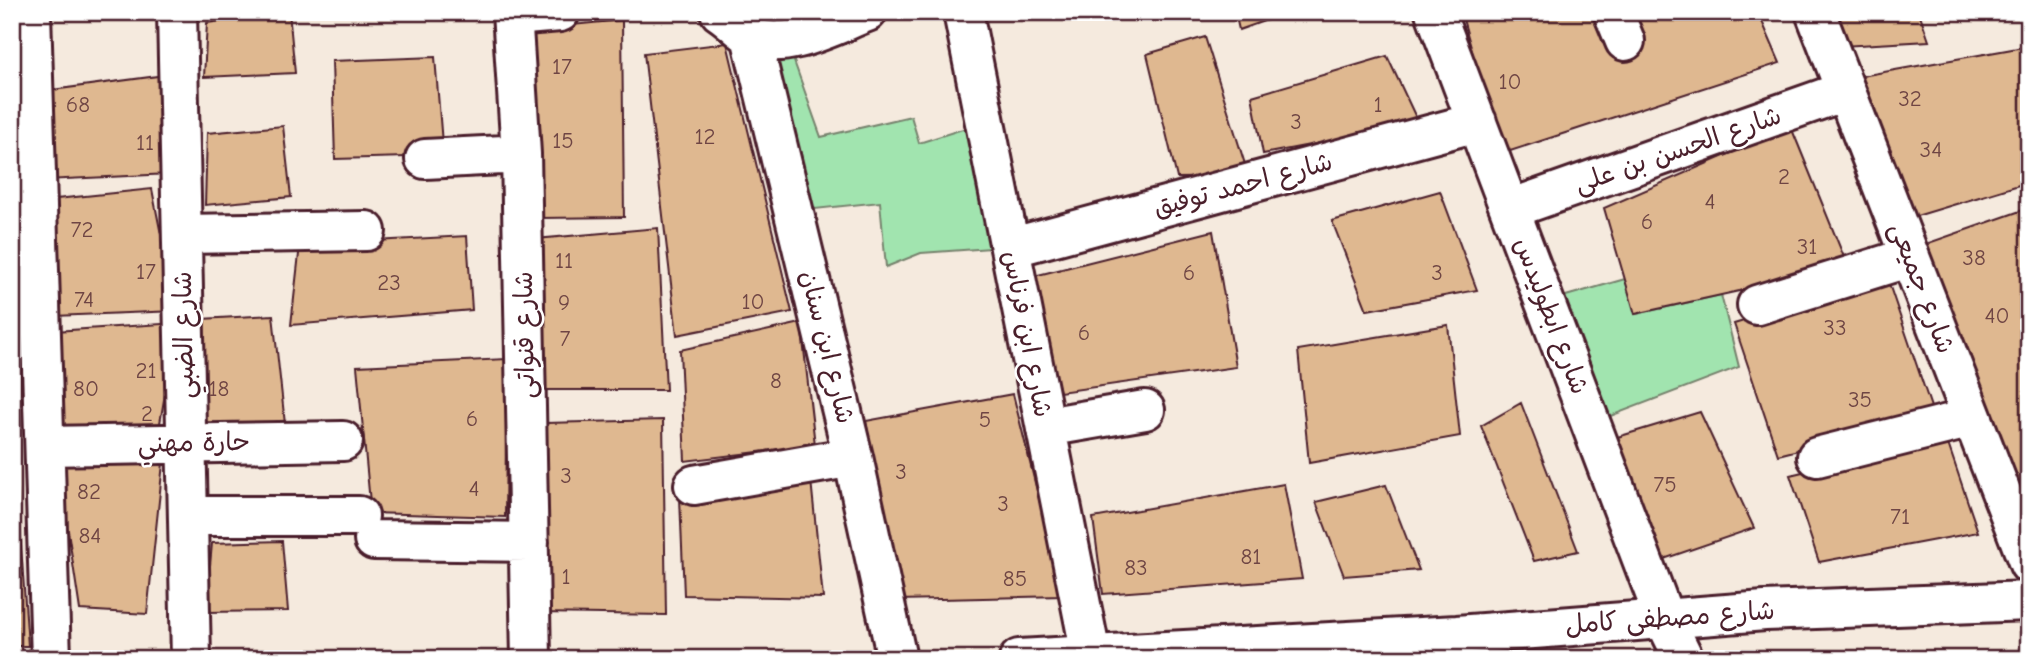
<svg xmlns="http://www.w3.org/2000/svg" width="2041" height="671" font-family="'Comic Neue','Playpen Sans Arabic',sans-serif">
	<rect width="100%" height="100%" fill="#f5eade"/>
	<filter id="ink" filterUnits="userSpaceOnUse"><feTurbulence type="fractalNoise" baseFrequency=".0143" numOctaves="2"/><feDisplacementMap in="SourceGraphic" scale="14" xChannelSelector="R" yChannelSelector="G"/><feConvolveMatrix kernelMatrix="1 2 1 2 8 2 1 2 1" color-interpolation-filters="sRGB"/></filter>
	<g filter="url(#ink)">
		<path fill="#a1e4af" stroke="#76826d" stroke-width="2" d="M790,50L821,137L911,116L919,143L994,119L1034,245L921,253L886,267L880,202L787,212L755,55Z
			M1625,279L1636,314L1721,295L1739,367L1587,425L1545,302Z"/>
		<path fill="#dfb890" stroke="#4a1f2b" stroke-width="2" d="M289,12L295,73L204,77L207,23Z
			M1235,12H1290L1239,30Z
			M1461,12H1758L1780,63L1501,154Z
			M1828,12H1919L1929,41L1841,46Z
			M622,20L624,217L539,218L532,29Z
			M1205,37L1249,177L1177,178L1147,54Z
			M727,43L792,312L677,335L644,53Z
			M2029,46V182L1900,221L1856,77Z
			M1387,56L1419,124L1263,154L1252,96Z
			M435,57L443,156L335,159L332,61Z
			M173,74L170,174L45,180V91Z
			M283,126L291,197L205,205L207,133Z
			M1791,127L1848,267L1635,314L1604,208Z
			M152,189L176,311L54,316L47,200Z
			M1440,191L1477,290L1367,310L1332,221Z
			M2029,208V510H2028L1917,247Z
			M658,228L666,390H541L536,239Z
			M1213,231L1236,367L1060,392L1030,277Z
			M467,236L472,310L291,325L300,245Z
			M1887,278L1934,416L1778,455L1734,324Z
			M273,315L285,424L196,428L201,319Z
			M177,323L158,435L58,432L55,331Z
			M801,323L815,445L685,461L680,350Z
			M1448,325L1460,436L1309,463L1298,350Z
			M507,359L505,517L371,513L357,366Z
			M1013,394L1063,596L898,600L866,421Z
			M1521,403L1578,551L1534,561L1481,426Z
			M1700,412L1754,528L1655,562L1611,439Z
			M12,416L28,646H12Z
			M663,420L666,615L538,613L546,423Z
			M1946,438L1978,532L1819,562L1790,475Z
			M163,463L147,614L80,610L58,465Z
			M811,480L823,598L684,595L680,498Z
			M1284,484L1302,579L1103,594L1093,518Z
			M1386,485L1419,570L1344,576L1316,502Z
			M282,541L288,611L206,612L212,543Z"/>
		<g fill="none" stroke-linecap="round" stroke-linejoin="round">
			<g stroke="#4a1f2b" stroke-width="44">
				<path id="minor" d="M31,12L51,659
					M177,12L191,659
					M512,12L521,154L531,659
					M720,12C731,19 740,30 751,36C784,53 835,24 867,12
					M963,12L1091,655
					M1435,12L1665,620L1684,659
					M1613,12L1625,41
					M1815,12L2029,564
					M513,16L560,12
					M751,36L853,457L897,659
					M425,159L521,154
					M1510,209L1845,91
					M182,234L366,231
					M1010,248L1477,122
					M1757,305L1910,257
					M1046,427L1145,410
					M45,446L343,441
					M1817,457L1972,418
					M694,485L853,457
					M188,516H359
					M374,540L529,542"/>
			</g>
			<g stroke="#4a1f2b" stroke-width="44">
				<path id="major" d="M1019,659L1457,635L1765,611L2029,601"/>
			</g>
			<use href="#minor" stroke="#fff" stroke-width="38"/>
			<use href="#major" stroke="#fff" stroke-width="38"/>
		</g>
	</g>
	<g text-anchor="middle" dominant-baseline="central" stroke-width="5" stroke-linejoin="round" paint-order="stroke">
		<g font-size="23" fill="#6f4544">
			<text x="562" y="66">17</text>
			<text x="1510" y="81">10</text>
			<text x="1910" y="98">32</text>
			<text x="78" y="104">68</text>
			<text x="1378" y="104">1</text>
			<text x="1296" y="121">3</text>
			<text x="705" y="136">12</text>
			<text x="563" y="140">15</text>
			<text x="145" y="142">11</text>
			<text x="1931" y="149">34</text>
			<text x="1784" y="176">2</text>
			<text x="1710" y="201">4</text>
			<text x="1647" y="221">6</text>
			<text x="82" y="229">72</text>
			<text x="1807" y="246">31</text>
			<text x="1974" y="257">38</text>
			<text x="564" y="260">11</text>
			<text x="146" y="271">17</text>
			<text x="1189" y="272">6</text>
			<text x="1437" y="272">3</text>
			<text x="389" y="282">23</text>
			<text x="84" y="299">74</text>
			<text x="753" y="301">10</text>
			<text x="564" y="302">9</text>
			<text x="1997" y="315">40</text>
			<text x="1835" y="327">33</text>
			<text x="1084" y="332">6</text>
			<text x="565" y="338">7</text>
			<text x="146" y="370">21</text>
			<text x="776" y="380">8</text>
			<text x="86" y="388">80</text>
			<text x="219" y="388">18</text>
			<text x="1860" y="399">35</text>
			<text x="147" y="413">2</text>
			<text x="472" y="418">6</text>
			<text x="985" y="419">5</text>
			<text x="901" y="471">3</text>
			<text x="566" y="475">3</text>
			<text x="1665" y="484">75</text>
			<text x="474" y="488">4</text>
			<text x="89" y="491">82</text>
			<text x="1003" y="503">3</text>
			<text x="1900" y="516">71</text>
			<text x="90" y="535">84</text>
			<text x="1251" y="556">81</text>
			<text x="1136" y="567">83</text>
			<text x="566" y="576">1</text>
			<text x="1015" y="578">85</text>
		</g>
		<g font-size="26" fill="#4a1f2b" stroke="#fff">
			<text transform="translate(1678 150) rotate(-19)">شارع الحسن بن على</text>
			<text transform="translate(1243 185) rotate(-15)">شارع احمد توفيق</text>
			<text transform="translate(1922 288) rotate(69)">شارع جميعى</text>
			<text transform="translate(1551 316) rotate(69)">شارع ابطوليدس</text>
			<text transform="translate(1027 334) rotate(79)">شارع ابن فرناس</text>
			<text transform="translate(184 335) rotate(-91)">شارع الضبي</text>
			<text transform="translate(525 335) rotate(-91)">شارع قنواتى</text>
			<text transform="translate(827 347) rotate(76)">شارع ابن سنان</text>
			<text transform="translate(194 443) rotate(-1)">حارة مهني</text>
			<text transform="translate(1670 618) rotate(-4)">شارع مصطفى كامل</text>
		</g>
	</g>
	<rect width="2041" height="671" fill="none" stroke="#fff" stroke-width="42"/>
	<rect x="21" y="21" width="1999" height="629" fill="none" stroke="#4a1f2b" stroke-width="2.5" filter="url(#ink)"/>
</svg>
